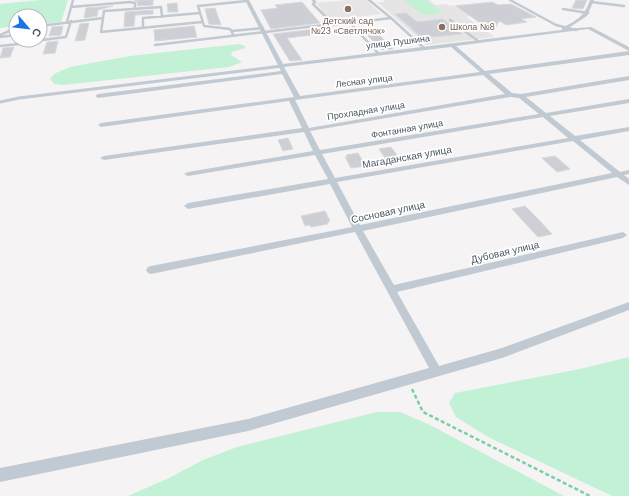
<svg xmlns="http://www.w3.org/2000/svg" width="629" height="496" font-family="'DM Sans',sans-serif">
	<rect width="100%" height="100%" fill="#f5f3f3"/>
	<path fill="#e6e4e5" d="M349,0H366L381,14L330,20L316,3Z
		M383,0H431L430,1L435,5L447,4L449,6L465,4L481,15L466,17L495,37L426,45L377,2H385Z"/>
	<path fill="#c3f1d5" d="M41,0H68L61,22L40,24V16H16V26L0,28V4Z
		M404,0H426L443,13L422,15Z
		M239,44L245,46V48L232,52L231,55L242,62L229,67L63,85L54,84L50,78L56,73L70,67L130,56Z
		M629,357V496H612L488,437L456,417L449,403L455,393L580,369Z
		M377,412H400L428,424L564,496H128L169,478L203,460L237,447Z"/>
	<path fill="#cdcfd5" stroke="#d7d9de" d="M134,0H153V5L138,6L137,2Z
		M576,0H587L583,9L572,8Z
		M302,2L320,23L271,29L261,10L278,8L275,5Z
		M492,2L498,5L511,4L536,17L521,19L527,22L507,25L499,21L493,32L456,6Z
		M177,3L178,12H168L167,4Z
		M113,6L98,10L97,16L84,18L86,8Z
		M215,8L221,25L209,24L205,9Z
		M153,10V14L135,15L134,26L124,27L125,12Z
		M406,13L417,22L443,19L462,34L422,38L395,14Z
		M89,23L85,40L75,41L80,24Z
		M63,26L61,35L49,36L52,27Z
		M194,26L197,37L155,41L154,30Z
		M371,27L393,49L382,50L361,29Z
		M324,28L328,33L287,38L302,60L290,61L273,34Z
		M58,41L55,53L43,54L47,42Z
		M14,47L10,57L0,58L3,48Z
		M288,138L293,149L283,151L278,140Z
		M391,147L400,159L387,161L379,149Z
		M358,153L366,166L351,168L345,157H348L346,155Z
		M555,156L570,169L557,172L542,158Z
		M525,206L537,218L552,234L538,237L512,209Z
		M325,211L330,221L327,222L328,224L311,227L309,225L305,226L301,216Z"/>
	<g fill="none" stroke-linecap="round" stroke-linejoin="round">
		<path stroke="#7ad0a6" stroke-width="2.5" stroke-dasharray="4 2.5" stroke-linecap="butt" d="M412,389L423,412L590,496"/>
		<path stroke="#c1cad2" stroke-width="2.5" d="M313,0L315,2L313,4L334,25L391,18L369,0
			M510,0L556,25L576,30
			M591,2L624,6
			M71,7L130,2L135,3V9
			M563,9L588,13
			M162,17L161,7L104,11L101,32L202,22
			M391,18L424,48
			M450,20L478,41
			M67,22L73,0
			M350,23L379,54
			M40,26L103,18
			M143,28V18L200,13
			M232,31L263,28
			M265,32L332,24
			M40,33H43L42,40L66,37L71,21
			M0,35L16,28
			M234,36L230,29L204,26L198,6L247,1
			M0,37L16,35
			M155,45L265,32
			M0,46L19,44"/>
		<path stroke="#c1cad2" stroke-width="3" d="M0,102L19,98L282,66"/>
		<path fill="#c1cad2" fill-rule="evenodd" d="M245,0H249L283,64L562,30V28C577,20 584,17 590,0H594L587,16L567,29L591,27L629,47V51L588,29L456,46L485,71L629,51V55L489,74L512,93L521,94L629,76V80L526,97L546,113L629,99V103L550,116L575,136L629,127V131L580,140L620,172L629,170V174L624,175L629,179V185L617,177L363,231L394,285L623,232L627,235L623,238L397,292L439,366L502,348L629,302V310L502,358L248,431L0,482V468L248,419L429,368L355,232L151,274L148,273L146,270L148,267L151,266L352,227L330,184L188,209L184,206L188,203L328,179L315,155L188,176L184,174L188,172L313,151L304,132L104,160L100,158L104,156L302,128L289,101L101,127L98,125L101,123L294,97L282,74L98,98L95,96L98,94L281,71ZM451,47L480,72L300,96L284,67ZM483,75L505,94L309,128L295,100ZM510,97L519,98L539,114L320,150L310,131ZM543,117L568,138L335,178L322,154ZM573,141L612,173L360,225L337,182Z"/>
	</g>
	<g fill="#8d6e63" stroke="#fff" stroke-width="1.5">
		<circle cx="348" cy="9" r="4"/>
		<circle cx="442" cy="27" r="4"/>
	</g>
	<g text-anchor="middle" dominant-baseline="central" stroke-width="3.5" stroke-linejoin="round" paint-order="stroke">
		<g font-size="9" fill="#785e54" stroke="#fff">
			<text x="348" y="21">Детский сад<tspan x="348" dy="10">№23 «Светлячок»</tspan></text>
			<text x="450" y="27" text-anchor="start">Школа №8</text>
		</g>
		<g font-size="9" fill="#4a5661" stroke="#fff">
			<text transform="translate(398 42) rotate(-7)">улица Пушкина</text>
			<text transform="translate(364 81) rotate(-7)">Лесная улица</text>
			<text transform="translate(366 111) rotate(-9)">Прохладная улица</text>
			<text transform="translate(407 129) rotate(-10)">Фонтанная улица</text>
		</g>
		<g font-size="10" fill="#4a5661" stroke="#fff">
			<text transform="translate(407 157) rotate(-10)">Магаданская улица</text>
			<text transform="translate(388 212) rotate(-12)">Сосновая улица</text>
			<text transform="translate(505 252) rotate(-13)">Дубовая улица</text>
		</g>
	</g>
	<g transform="translate(28 28) rotate(118)"><circle r="19" fill="#ffffff" stroke="#b7bbc0"/>
	<path d="M0-3L7 15L0 10L-7 15Z" fill="#1a73e8"/>
	<text y="-6" font-size="11" font-weight="bold" text-anchor="middle" fill="#4a5661">С</text>
	</g>
</svg>
